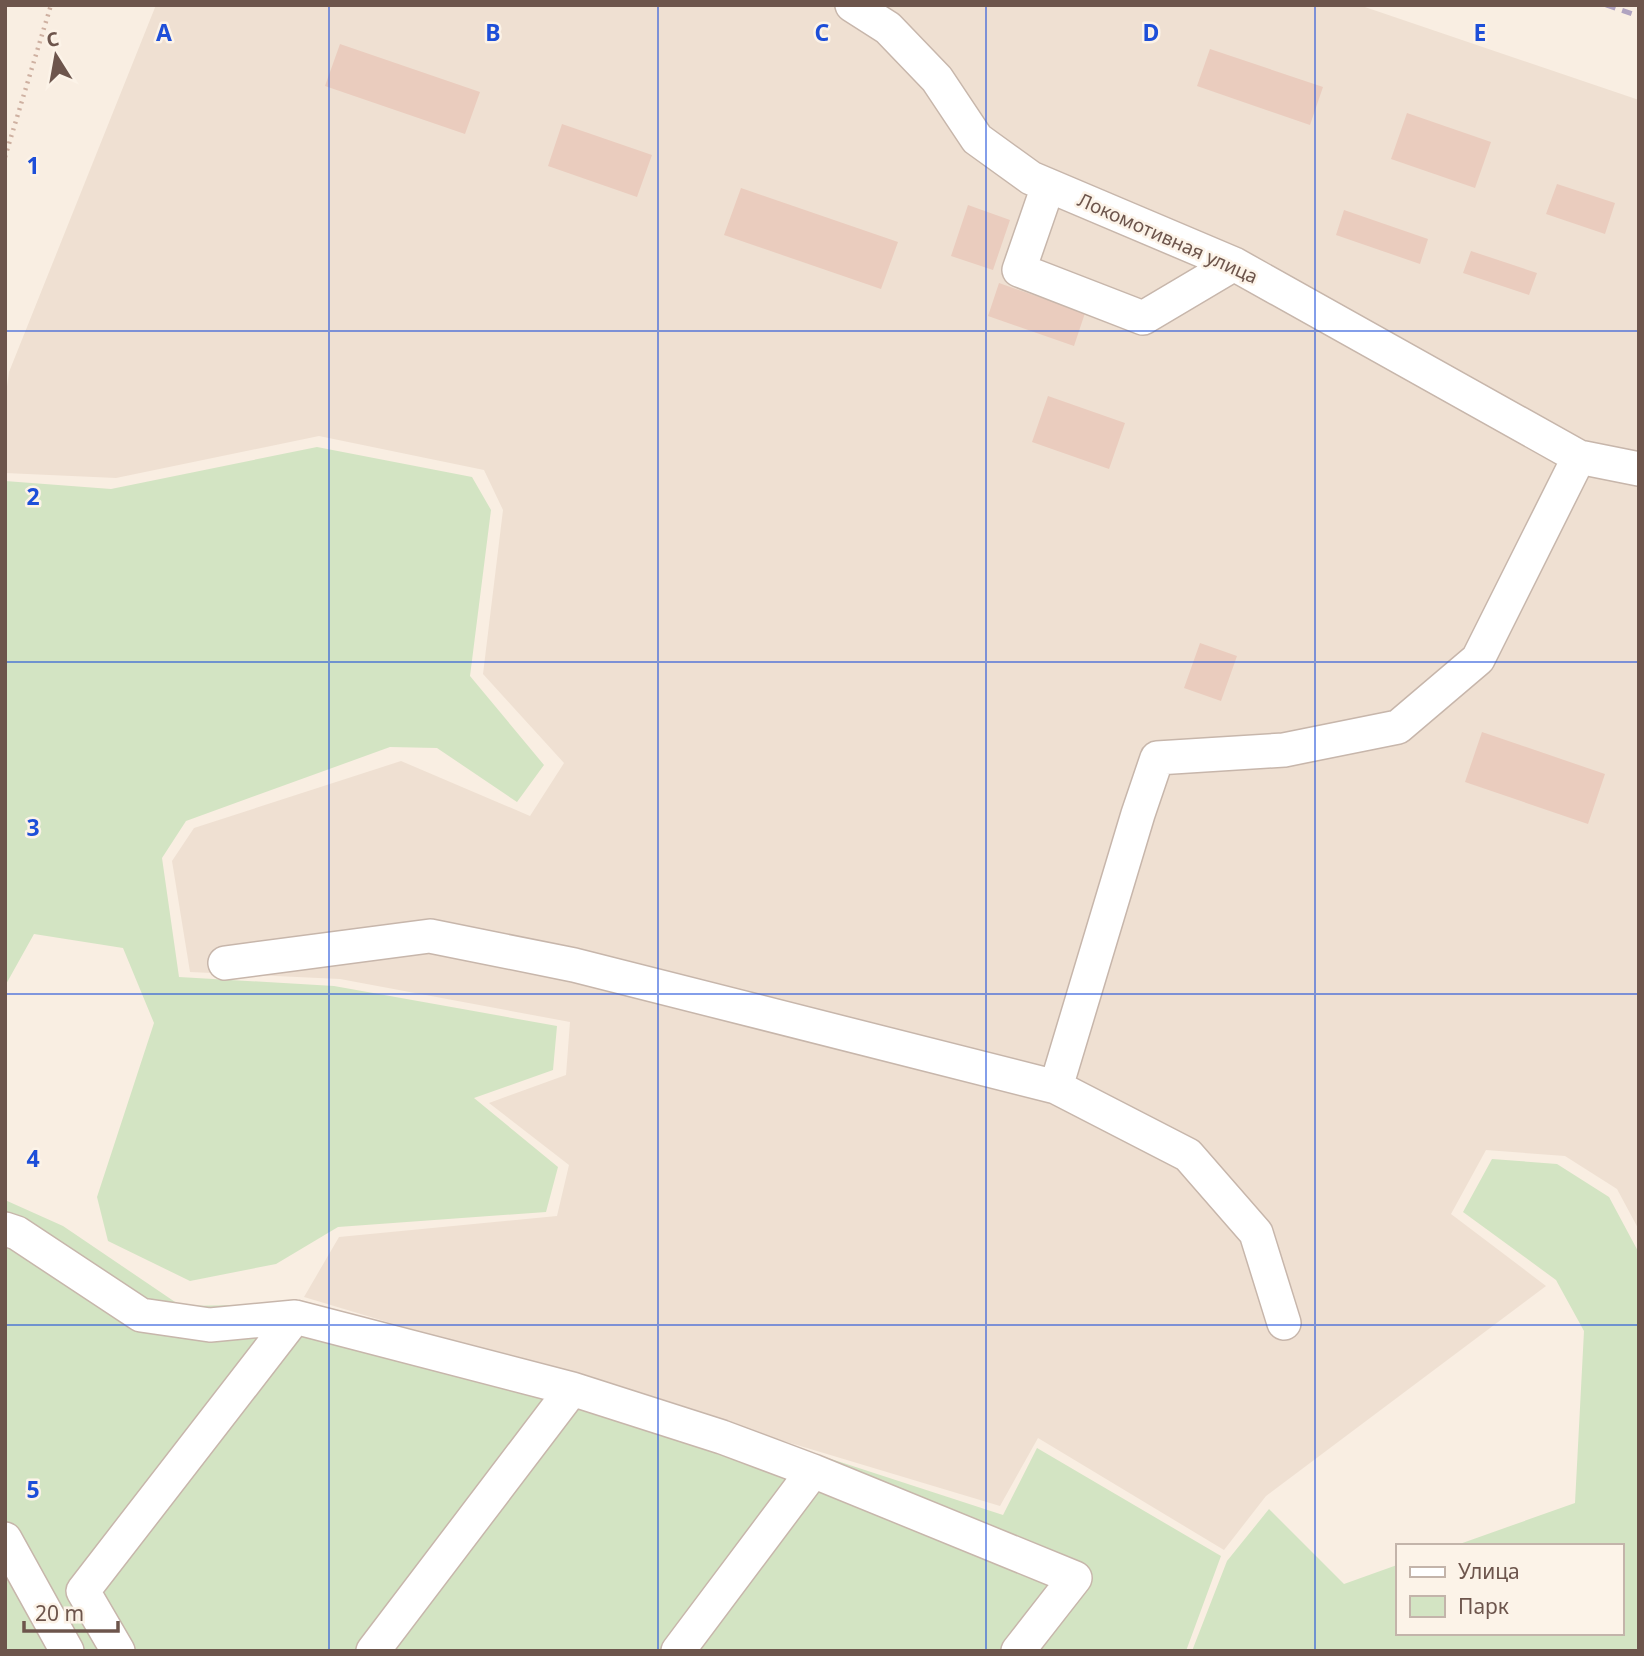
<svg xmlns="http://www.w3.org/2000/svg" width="1644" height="1656" font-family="'Noto Sans',sans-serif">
	<rect width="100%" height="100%" fill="#f9eee2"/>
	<path fill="#efe0d2" d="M156,5H1359L1639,100V1230L1617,1189L1565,1156L1486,1150L1451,1214L1546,1286L1266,1496L1224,1550L1038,1438L1000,1506L304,1297L339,1237L557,1216L569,1165L489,1103L566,1075L570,1022L340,979L190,972L172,861L194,828L401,761L530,816L564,763L483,674L503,510L484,470L319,436L116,478L5,473V401L9,372Z"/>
	<path fill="#d3e4c3" d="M317,447L472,477L491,510L470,676L544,765L517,802L437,748L390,747L186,821L162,858L179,977L334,986L557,1026L553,1070L474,1098L558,1167L546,1212L338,1227L276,1264L190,1281L108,1241L97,1197L154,1023L123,948L34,934L5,986V481L111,489Z
		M1492,1159L1557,1164L1609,1197L1639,1253V1651H1192L1227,1561L1269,1509L1344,1584L1397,1565V1633H1621V1546H1454L1575,1503L1584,1331L1556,1280L1463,1212Z
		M5,1200L63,1226L181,1306L301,1304L748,1432L1003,1515L1037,1448L1221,1556L1186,1651H5Z"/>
	<path fill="#eaccbe" d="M340,44L480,92L465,134L325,86Z
		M1210,49L1323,87L1310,125L1197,86Z
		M1407,113L1491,142L1475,188L1391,159Z
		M562,124L652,155L637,197L548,166Z
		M1557,184L1615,203L1605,234L1546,214Z
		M741,188L898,242L881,289L724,235Z
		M968,205L1010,220L993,270L951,256Z
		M1344,210L1428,239L1420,264L1336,235Z
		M1471,251L1537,273L1529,295L1463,273Z
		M999,283L1085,313L1074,346L988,316Z
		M1048,396L1125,423L1109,469L1032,442Z
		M1200,643L1237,656L1221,701L1184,688Z
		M1482,732L1605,774L1588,824L1465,782Z"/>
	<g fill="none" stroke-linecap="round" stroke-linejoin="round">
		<g stroke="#c7b6ab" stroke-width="36">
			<path id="minor" d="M852,5L888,28L937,79L977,139L1031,178L1234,264L1579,457L1639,469
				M1048,186L1019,270L1143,318L1234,264
				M225,963L430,936L574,965L1056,1087L1188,1155L1256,1233L1284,1323
				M1056,1087L1138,814L1157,758L1284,750L1398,727L1478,659L1579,457
				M5,1229L17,1233L141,1315L210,1325L295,1317L572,1389L722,1437L813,1471L1075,1578L1018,1651
				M5,1539L67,1651
				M118,1651L83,1591L295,1317
				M373,1651L572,1389
				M678,1651L813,1471"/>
		</g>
		<path stroke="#ceb0a1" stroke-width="4.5" stroke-dasharray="2 5" stroke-linecap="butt" d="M5,157L51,5"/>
		<use href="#minor" stroke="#fff" stroke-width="33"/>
		<path stroke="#b0a3c0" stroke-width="5" stroke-dasharray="10 7" stroke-linecap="butt" d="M1606,5L1639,16"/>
	</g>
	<path fill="none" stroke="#1d4ed8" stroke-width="2" stroke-opacity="0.55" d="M329,5V1651M658,5V1651M986,5V1651M1315,5V1651M5,331H1639M5,662H1639M5,994H1639M5,1325H1639"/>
	<g text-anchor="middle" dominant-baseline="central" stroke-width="5" stroke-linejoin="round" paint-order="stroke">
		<g font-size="19" fill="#6d554c" stroke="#fcf3e8">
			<text transform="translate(1168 238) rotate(24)">Локомотивная улица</text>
		</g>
	</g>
	<g font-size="23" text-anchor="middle" font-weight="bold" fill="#1d4ed8" stroke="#fcf3e8" stroke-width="5" stroke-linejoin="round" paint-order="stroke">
		<text x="164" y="41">A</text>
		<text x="493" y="41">B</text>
		<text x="822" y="41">C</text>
		<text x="1151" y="41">D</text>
		<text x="1480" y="41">E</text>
		<text x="33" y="174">1</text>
		<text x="33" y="505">2</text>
		<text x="33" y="836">3</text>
		<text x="33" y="1167">4</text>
		<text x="33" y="1498">5</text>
	</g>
	<rect width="1644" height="1656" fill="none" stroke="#6d554c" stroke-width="14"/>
	<rect x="1396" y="1544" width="228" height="91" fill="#fcf3e8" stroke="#c3b4aa" stroke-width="2"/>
	<rect x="1410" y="1567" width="35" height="10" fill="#ffffff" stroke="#c3b4aa" stroke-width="2"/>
	<text x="1458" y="1579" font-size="21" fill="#6d554c">Улица</text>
	<rect x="1410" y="1596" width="35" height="21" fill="#d3e4c3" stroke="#c3b4aa" stroke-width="2"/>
	<text x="1458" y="1614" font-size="21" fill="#6d554c">Парк</text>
	<g transform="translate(56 56) rotate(349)" stroke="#fcf3e8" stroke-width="5" paint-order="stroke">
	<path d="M0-5L12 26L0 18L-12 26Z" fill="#6d554c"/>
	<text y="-10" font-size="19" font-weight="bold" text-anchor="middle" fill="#6d554c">С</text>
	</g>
	<path d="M24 1621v10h94v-10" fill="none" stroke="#6d554c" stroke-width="3.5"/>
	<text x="35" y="1621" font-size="21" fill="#6d554c" stroke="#fcf3e8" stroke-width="5" paint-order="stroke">20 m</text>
</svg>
